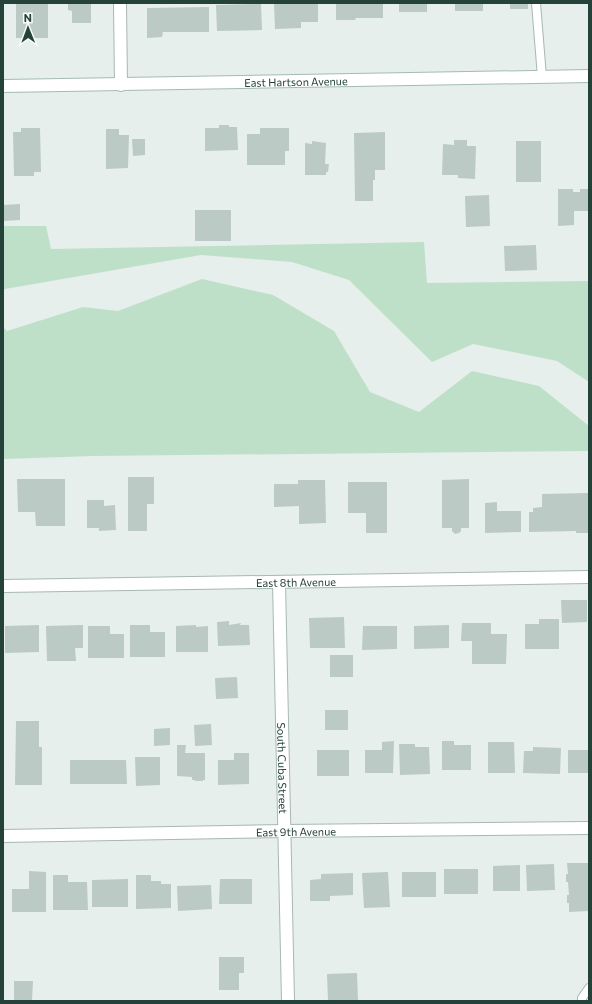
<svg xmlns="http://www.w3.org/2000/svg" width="592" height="1004" font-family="Commissioner,sans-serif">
	<rect width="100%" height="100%" fill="#e6efeb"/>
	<path fill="#bfe0c8" d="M3,226H46L51,249L424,242L427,283L589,281V382L557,361L473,344L432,362L349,280L292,262L201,255L5,289L3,292Z
		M202,279L273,295L334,331L370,392L419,412L472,371L539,386L589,426V451L93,456L3,459V327L7,331L83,307L118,311Z"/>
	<path fill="#bbcac4" d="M16,3H48V38H16Z
		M68,3H91V23H72V11L68,10Z
		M274,3H318V22H301V28L275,29Z
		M336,3H383V18H355L356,20H336Z
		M399,3H427V12H399Z
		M455,3H483V11H455Z
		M510,3H528V9H510Z
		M261,4L262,30L217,31L216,5Z
		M209,7V32H163L162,37L147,38V8Z
		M219,125H229V127H237L238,150L205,151V128H219Z
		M21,128H40L41,172H34V176H14L13,132H21Z
		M260,128H289V151H285V165H247V134H260Z
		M106,129H119V135H129L128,168L106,169Z
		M385,132V170H375V180H373V201H355L354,133Z
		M132,139H145V155L133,156Z
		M454,140H467V146H476L475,179L458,178V175H442L443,144L454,145Z
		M312,141L326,143L325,164H329L328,172H326V175H305V143L312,144Z
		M516,141H541V182H516Z
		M558,189H573V192H580V189H589V211H574V225L558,226Z
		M489,195L490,226L466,227L465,196Z
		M20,204V220L3,221V205Z
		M195,210H231V241H195Z
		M536,245L537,270L505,271L504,246Z
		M128,477H154V504H147V531H128Z
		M17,479H65V526H36L35,512H18Z
		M469,479V528H461V531L459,533L455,534L452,531V528H442V480Z
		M298,480H325L326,523L299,524V506L274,507V484H298Z
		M348,482H387V533H366V513H348Z
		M589,493V533H576V531L529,532V512H533V508L542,507V494Z
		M87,500H104V506L115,505L116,530L99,531V528H87Z
		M497,502V511H521V532L485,533V503Z
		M561,600H587V622L562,623Z
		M344,617L345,648H310L309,618Z
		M539,619H559V649H525V624H539Z
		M229,621V625L241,623L240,625H249L250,645L218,646L217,622Z
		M462,623H491V634H507L506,664H472V641H461Z
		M39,625V652L5,653V626Z
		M83,625V648H75L76,661H47L46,626Z
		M130,625H150V632H165V657H130Z
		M196,625V627L208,626V652H176V626Z
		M449,625V648L414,649V626Z
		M88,626H110V634H124V658H88Z
		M363,626H397V649L362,650Z
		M330,655H353V677H330Z
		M237,677L238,698L216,699L215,678Z
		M325,710H348V730H325Z
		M16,721H39V747H42V785H15Z
		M211,724L212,745L195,746L194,725Z
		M170,728V745L154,746V729Z
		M394,741L393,773H365V750H382V742Z
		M442,741H454V745H471V770H442Z
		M488,742H514L515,773H488Z
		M399,744H415V747H429L430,774L400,775Z
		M177,745H186L185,753H205V780H203V781H195V780H192V777L177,776Z
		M533,747L561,748L560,774L523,773L524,751H533Z
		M317,750H349V776H317Z
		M568,750H589V773H568Z
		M234,753H249V784L218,785V760H234Z
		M135,757H160V785L136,786Z
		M70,760H126L127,784H70Z
		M567,863H589V911L569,912V903H567V895H569L568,882H566V874H568Z
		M554,864L555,890L527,891L526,865Z
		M520,865V891H493V866Z
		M444,869H478V894H444Z
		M29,871L46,872V912H12V889H29Z
		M388,872L390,907L364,908L362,873Z
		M402,872H436V897H402Z
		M353,873V895L330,896V901H310V880L321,879V874Z
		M53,875H68V882H87L88,910H53Z
		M136,875H151V881H161V884H171V908L136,909Z
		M128,879V907H92V880Z
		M220,879H252V904H219Z
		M211,885L212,909L178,911L177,886Z
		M219,957H244V973H239V990H219Z
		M357,973L358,1001H328L327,974Z
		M14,981H33L32,1001H14Z"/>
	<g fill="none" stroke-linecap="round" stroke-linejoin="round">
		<g stroke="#a8b8b2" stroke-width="10">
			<path id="lane" d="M536,3L542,77
				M582,1001V998L589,988"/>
		</g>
		<g stroke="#a8b8b2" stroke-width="14">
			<g id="street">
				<path d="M120,3L121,85"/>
				<path id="s1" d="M279,582L288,1001"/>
				<path id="s2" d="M3,586L589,577"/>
				<path id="s3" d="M3,836L284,831L589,828"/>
			</g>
		</g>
		<g stroke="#a4bbb3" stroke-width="14">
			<g id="secondary">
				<path id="s4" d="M3,86L589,76"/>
			</g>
		</g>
		<use href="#lane" stroke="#fff" stroke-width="8"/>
		<use href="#street" stroke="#fff" stroke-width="12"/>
		<use href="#secondary" stroke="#fff" stroke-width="12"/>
	</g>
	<g text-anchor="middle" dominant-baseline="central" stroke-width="4" stroke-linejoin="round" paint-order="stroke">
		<g font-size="11" fill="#24423a" stroke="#f7fbf9">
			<text stroke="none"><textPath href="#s4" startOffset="293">East Hartson Avenue</textPath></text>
			<text stroke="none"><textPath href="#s2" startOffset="293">East 8th Avenue</textPath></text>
			<text stroke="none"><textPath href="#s1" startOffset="186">South Cuba Street</textPath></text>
			<text stroke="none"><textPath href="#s3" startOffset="293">East 9th Avenue</textPath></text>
		</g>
	</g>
	<rect width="592" height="1004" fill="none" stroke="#24423a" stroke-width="8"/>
	<g transform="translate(28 28) rotate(359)" stroke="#f7fbf9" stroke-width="3" paint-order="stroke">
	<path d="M0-3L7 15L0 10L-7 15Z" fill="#24423a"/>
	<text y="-6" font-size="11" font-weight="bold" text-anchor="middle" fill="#24423a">N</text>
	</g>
</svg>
